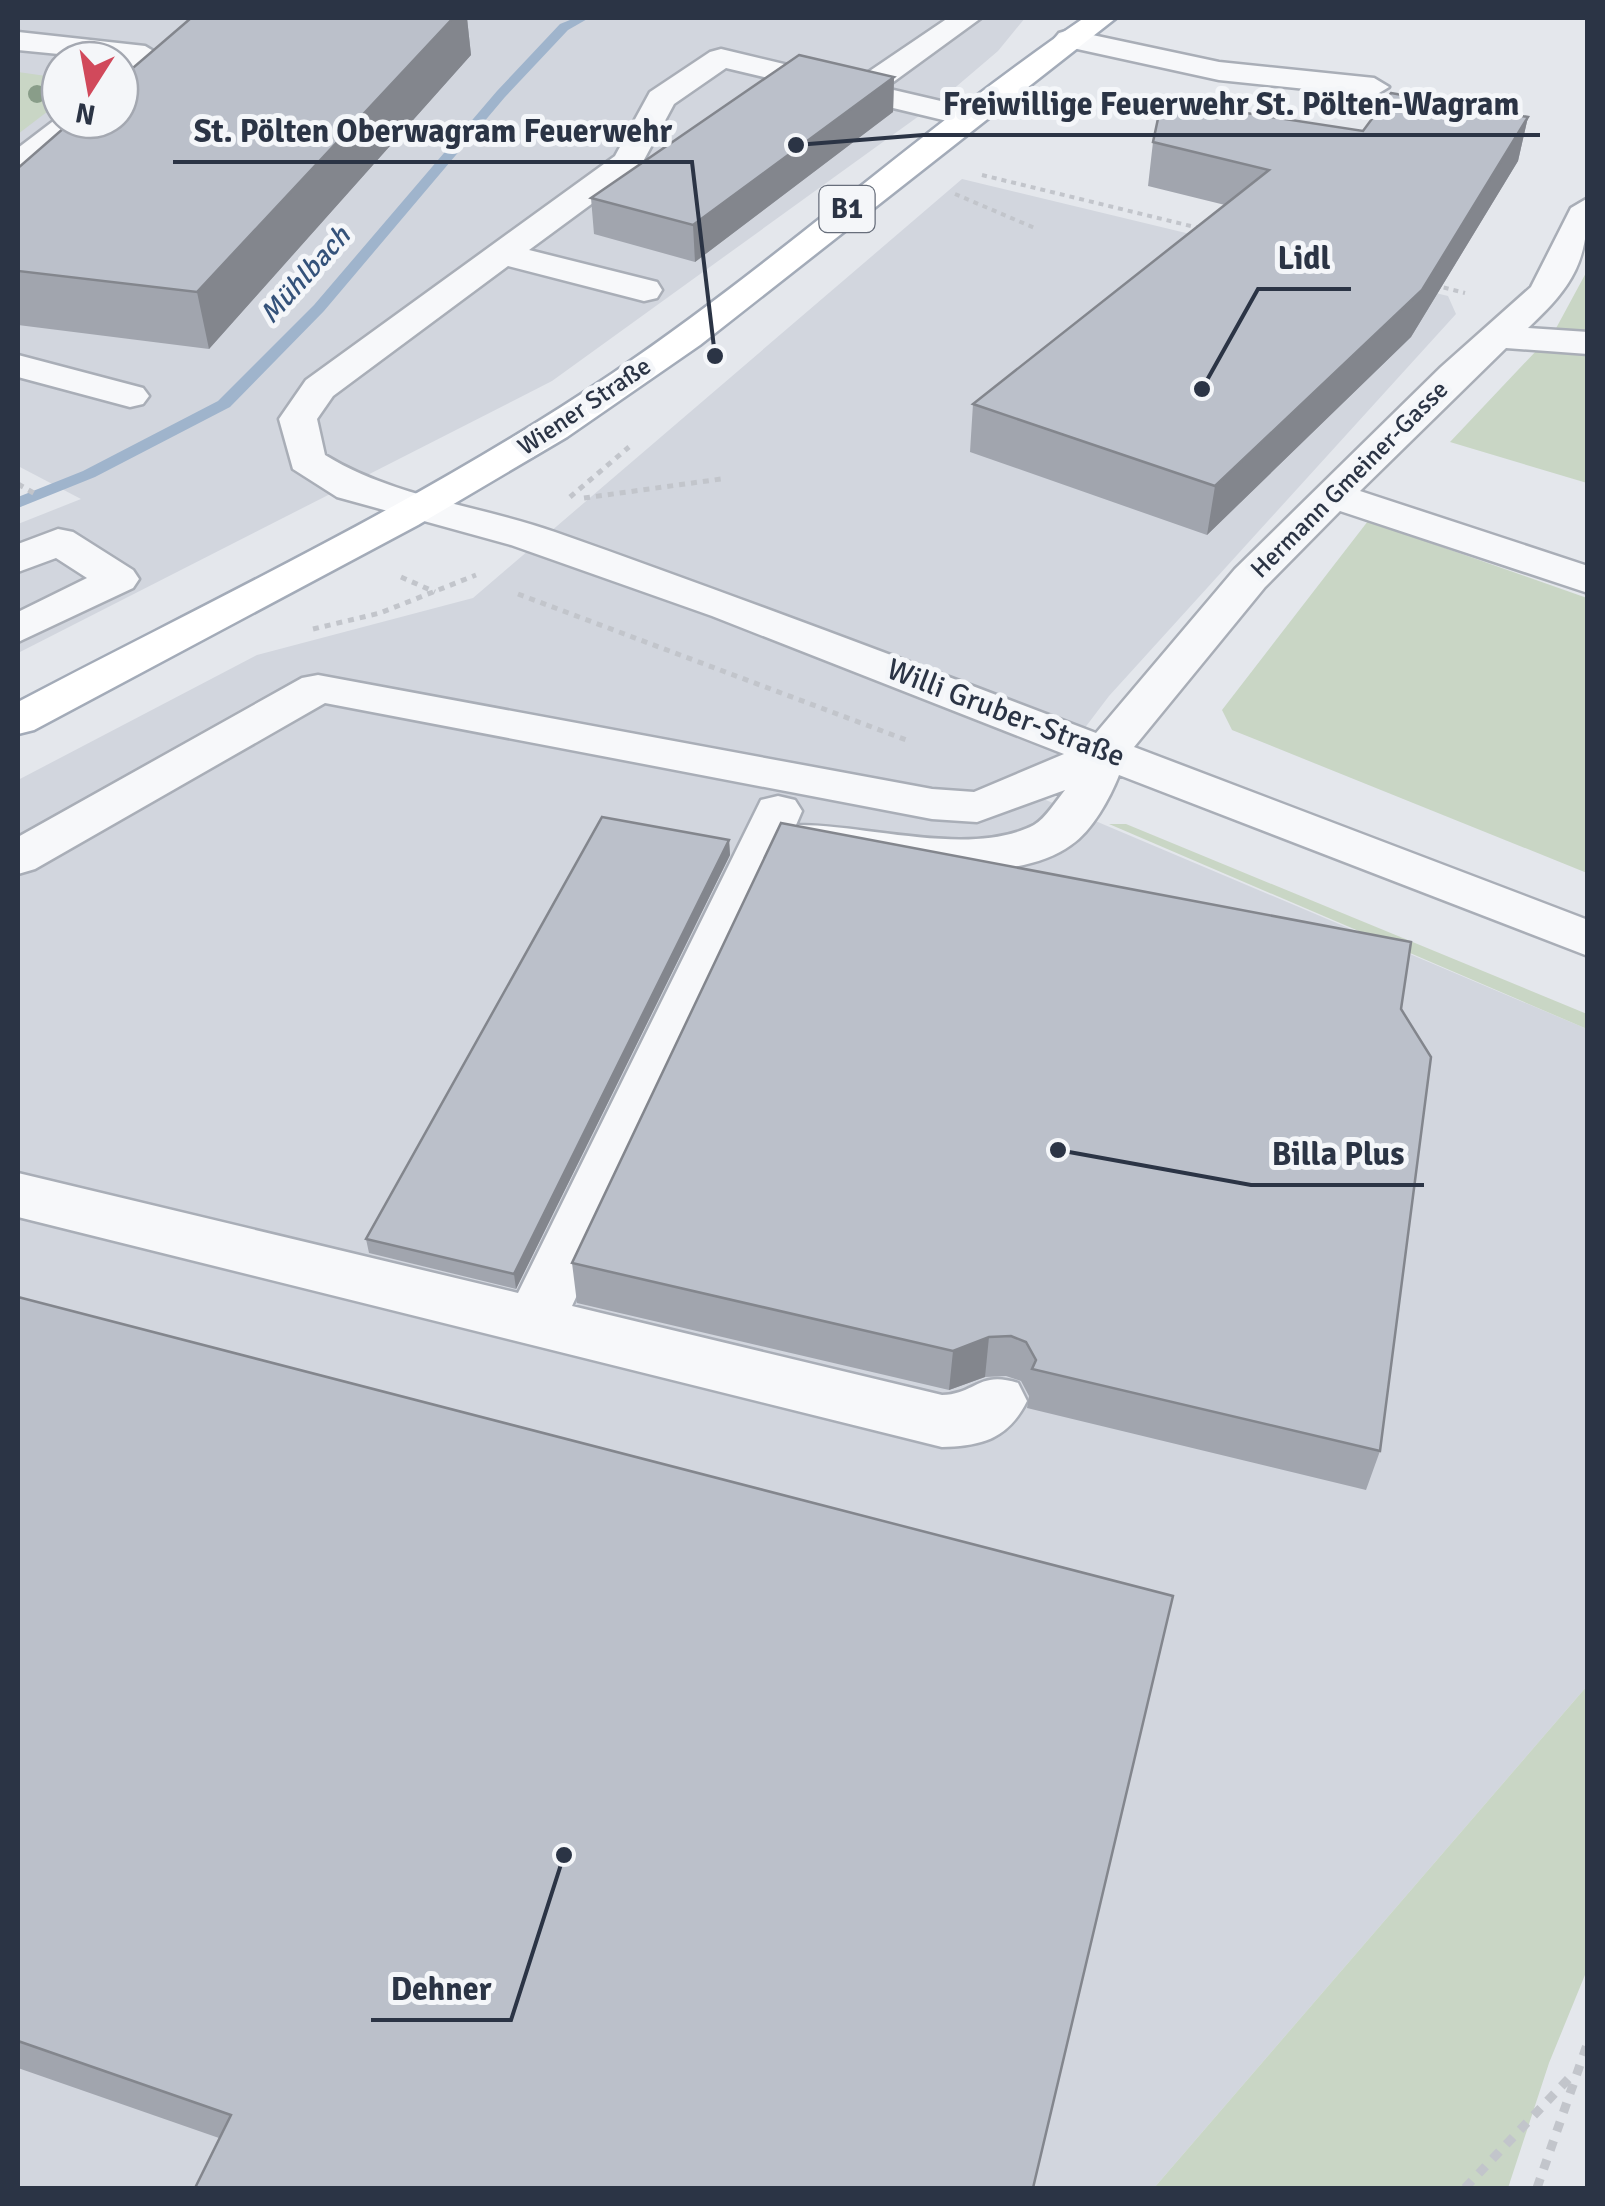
<svg xmlns="http://www.w3.org/2000/svg" width="1605" height="2206" font-family="Signika,sans-serif">
	<rect width="100%" height="100%" fill="#e4e7ec"/>
	<path fill="#d2d6de" fill-rule="evenodd" d="M18,18H1025L998,51L937,103L552,381L18,653V524L81,499L18,466ZM60,60H120V120H60Z
		M962,179L1448,296L1456,314L1109,696L1034,795L1587,1029V1686L1154,2188H18V780L257,655L473,598Z"/>
	<path fill="#c9d6c5" d="M18,72L60,78V102L18,134Z
		M1587,271V483L1450,442L1554,332Z
		M1368,521L1587,598V873L1232,730L1222,710Z
		M1109,824H1126L1587,1014V1029Z
		M1587,1686V1970L1549,2063L1508,2188H1154Z"/>
	<g fill="none" stroke-linecap="round" stroke-linejoin="round">
		<path fill="#9fb4cc" fill-rule="evenodd" d="M575,18H589L568,30L505,97L324,311L230,407L95,477L18,508V497L83,471L218,401L314,305L497,91L560,24Z"/>
		<g stroke="#a9aeb7" stroke-width="5">
			<path id="minor" d="M948,18H981L885,88L975,109L980,116L975,123L964,125L726,68L674,104L639,169L529,250L657,282L662,290L657,298L644,301L508,266L333,396L317,419L325,455C395,498 478,505 555,532C736,596 916,664 1096,733L1235,569L1441,367L1531,287L1571,208L1588,198C1588,261 1574,285 1528,328L1588,332V354L1506,348L1360,491L1588,566V593L1340,511L1265,587L1134,747L1588,920V956L1119,775C1110,798 1092,831 1071,845C1002,895 862,855 781,856L572,1306L942,1395C976,1394 979,1370 1018,1383L1027,1401C1008,1439 982,1446 942,1447L18,1217V1173L518,1293L761,800L778,796L795,800L802,811L796,825C865,824 971,858 1034,825C1046,818 1056,801 1065,790L977,822L932,819L325,703L35,869L18,874V837L302,678L318,675L932,789L974,792L1064,754L712,616L511,545L337,497L293,469L279,419L306,380L615,156L650,92L710,52L721,49L855,81Z
				M1069,30L1219,62L1374,78L1389,87L1374,96L1219,80L1059,45L1054,39L1059,33Z
				M18,32L145,46L160,55L131,84L120,87V60L18,50Z
				M60,116V120H90L60,150L18,171V148Z
				M18,355L143,388L149,396L143,404L130,407L18,377Z
				M58,529L73,532L133,570L139,579L133,588L18,642V612L87,578L56,558L18,572V544Z"/>
		</g>
		<g stroke="#a3abb8" stroke-width="5">
			<path id="major" d="M1084,18H1116L700,345L567,437L418,525L34,730L18,734V702C218,597 425,500 613,373C776,263 921,129 1084,18Z"/>
		</g>
		<path stroke="#c2c5cb" stroke-width="4" stroke-dasharray="5 5" stroke-linecap="butt" d="M982,175L1203,229
			M955,194L1037,229
			M1434,285L1465,293"/>
		<path stroke="#c2c5cb" stroke-width="5" stroke-dasharray="6 6" stroke-linecap="butt" d="M18,484L37,495
			M570,497L629,447
			M584,498L721,479
			M401,577L435,592
			M518,594L909,741
			M313,629L380,613L476,575"/>
		<path stroke="#c2c5cb" stroke-width="9" stroke-dasharray="10 10" stroke-linecap="butt" d="M1465,2188L1574,2073
			M1537,2188L1588,2042"/>
		<use href="#minor" fill="#f7f8fa" fill-rule="evenodd"/>
		<use href="#major" fill="#fff" fill-rule="evenodd"/>
	</g>
	<circle fill="#899d89" cx="37" cy="94" r="9"/>
	<path fill="#a1a5ae" d="M191,18H467L471,55L209,349L18,325V168Z
		M894,77L893,112L695,262L594,234L591,198Z
		M1528,117L1518,161L1411,337L1207,535L970,452L973,404L1225,205L1148,186L1153,142L1363,131Z
		M729,840L730,855L516,1289L369,1253L366,1239Z
		M1401,1009L1380,1451L1366,1490L1027,1408L1029,1396L1021,1381L1006,1376L985,1377L949,1390L577,1303L572,1263Z
		M18,1297L1033,2188L219,2138L18,2068Z"/>
	<path fill="#83868d" d="M453,18H467L471,55L209,349L197,292Z
		M894,77L893,112L695,262L693,225Z
		M1528,117L1518,161L1411,337L1207,535L1215,486Z
		M729,840L730,855L516,1289L514,1274Z
		M989,1337L985,1377L949,1390L953,1351Z"/>
	<path fill="#bbc0ca" stroke="#83868d" stroke-width="2.5" d="M191,18H453L197,292L18,271V168L73,120H120V79Z
		M799,55L894,77L693,225L591,198Z
		M1391,93L1528,117L1422,290L1215,486L973,404L1269,170L1153,142L1162,100L1363,131Z
		M602,817L729,840L514,1274L366,1239Z
		M781,823L1411,942L1401,1009L1431,1057L1380,1451L1032,1369L1036,1360L1026,1342L1011,1336L989,1337L953,1351L572,1263Z
		M18,1297L1173,1596L1033,2188H195L231,2115L18,2041Z"/>
	<g text-anchor="middle" dominant-baseline="central" stroke-width="10" stroke-linejoin="round" paint-order="stroke">
		<g font-size="25" fill="#2b3445" stroke="#f4f6f9">
			<text transform="translate(584 406) rotate(-34)">Wiener Straße</text>
			<text transform="translate(1349 479) rotate(-45)">Hermann Gmeiner-Gasse</text>
		</g>
		<rect fill="#f4f6f9" stroke="#676e7b" stroke-width="2.5" x="819.5" y="186" width="55" height="46" rx="8"/>
		<g font-size="28" font-weight="bold" fill="#2b3445">
			<text x="847" y="209">B1</text>
		</g>
		<g font-size="28" font-style="italic" fill="#34527a" stroke="#f4f6f9">
			<text transform="translate(305 275) rotate(-48)">Mühlbach</text>
		</g>
		<g font-size="30" fill="#2b3445" stroke="#f4f6f9">
			<text transform="translate(1006 713) rotate(21)">Willi Gruber-Straße</text>
		</g>
	</g>
	<path fill="none" stroke="#2b3445" stroke-width="4" d="M796 145L923 135H1540M715 356L692 162H173M1202 389L1258 289H1351M1058 1150L1251 1185H1424M564 1855L511 2020H371"/>
	<g fill="#2b3445" stroke="#f4f6f9" stroke-width="4">
		<circle cx="796" cy="145" r="10"/>
		<circle cx="715" cy="356" r="10"/>
		<circle cx="1202" cy="389" r="10"/>
		<circle cx="1058" cy="1150" r="10"/>
		<circle cx="564" cy="1855" r="10"/>
	</g>
	<g font-size="32" text-anchor="middle" font-weight="bold" fill="#2b3445" stroke="#f4f6f9" stroke-width="10" stroke-linejoin="round" paint-order="stroke">
		<text x="1231" y="115">Freiwillige Feuerwehr St. Pölten-Wagram</text>
		<text x="433" y="142">St. Pölten Oberwagram Feuerwehr</text>
		<text x="1304" y="269">Lidl</text>
		<text x="1338" y="1165">Billa Plus</text>
		<text x="441" y="2000">Dehner</text>
	</g>
	<rect width="1605" height="2206" fill="none" stroke="#2b3445" stroke-width="40"/>
	<g transform="translate(90 90) rotate(191)"><circle r="48" fill="#f4f6f9" stroke="#a4a8b1" stroke-width="2.5"/>
	<path d="M0-8L18 38L0 25L-18 38Z" fill="#d1495b"/>
	<text y="-15" font-size="28" font-weight="bold" text-anchor="middle" fill="#2b3445">N</text>
	</g>
</svg>
